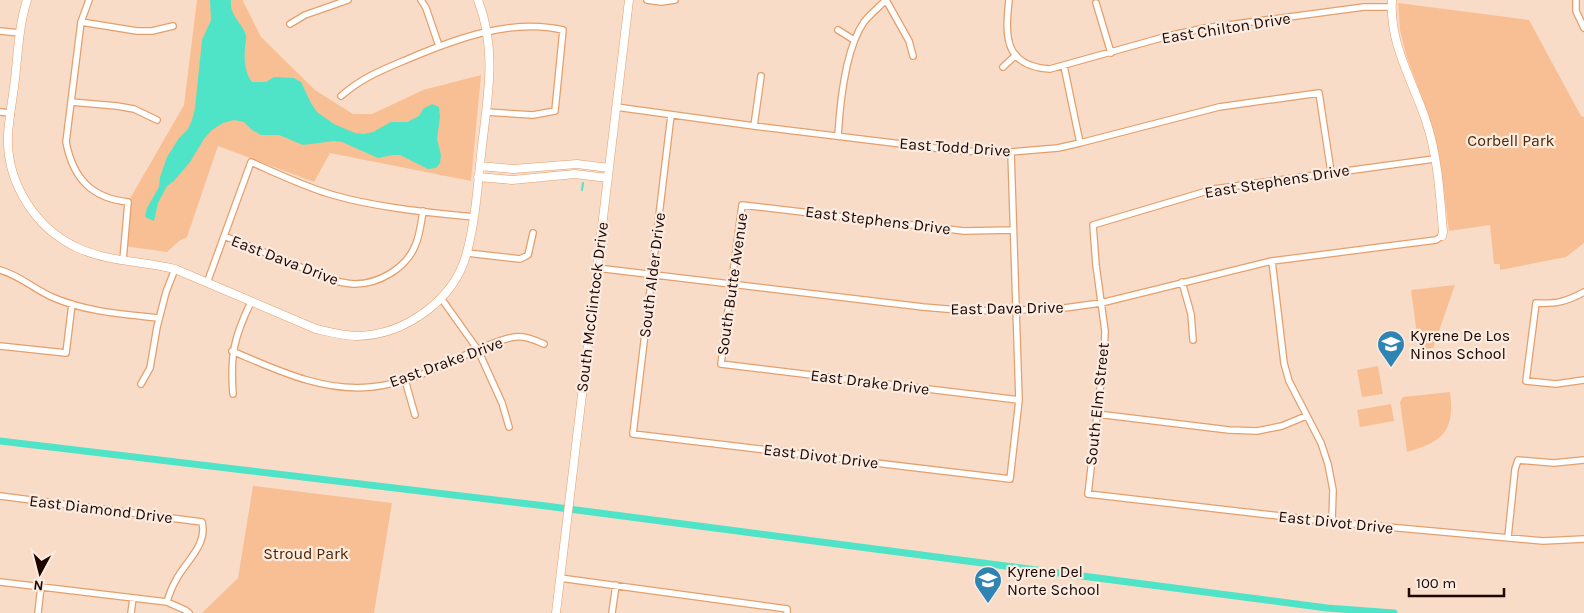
<svg xmlns="http://www.w3.org/2000/svg" width="1584" height="613" font-family="Karla,sans-serif">
	<rect width="100%" height="100%" fill="#f9dcc7"/>
	<path fill="#f9bf94" d="M197,0H244L243,1L261,37L315,90L353,114H372L423,90L481,75L471,181L330,153L314,182L218,146L187,237L179,241L167,252L124,246L128,202L184,105Z
		M1398,3L1529,20L1581,116L1584,117V243L1566,257L1500,270V264H1494L1490,225L1449,231L1439,154L1429,117L1406,55L1400,30Z
		M1455,285L1433,348L1419,350L1411,290Z
		M1378,366L1383,394L1362,397L1357,370Z
		M1450,392C1455,430 1444,442 1407,452L1400,402L1403,397Z
		M1391,404L1394,421L1360,427L1357,410Z
		M253,486L392,503L374,613H202L238,578Z"/>
	<path fill="#4fe4c7" d="M210,0H231C229,16 244,24 246,36C247,39 245,44 245,48C244,59 245,73 252,82H266L274,77L294,78L301,82L311,103L317,112L334,124L355,133L364,134L373,132L391,122H407L419,116L423,109L432,104L439,107L440,117L437,139L441,155L440,163L436,168L428,169L400,155H393L378,158L342,142L334,141L303,145L279,135H261L252,130L244,122L234,120L223,123L212,130L204,139L190,162L174,181L167,186L158,203L154,221L145,217L147,208L159,187L160,177L167,157L179,138L188,129L192,120L195,108L202,40L211,20Z"/>
	<g fill="none" stroke-linecap="round" stroke-linejoin="round">
		<path stroke="#4fe4c7" stroke-width="2" d="M582,190L583,183"/>
		<path stroke="#4fe4c7" stroke-width="7" d="M0,441L546,506L1327,608L1394,613"/>
		<g stroke="#e49f6b" stroke-width="8">
			<path id="street" d="M89,0L81,22L66,142C73,178 91,198 128,202L123,260
				M421,0L426,8L439,46
				M647,0L661,2L675,0
				M886,0L909,41L913,56
				M1009,0C1005,37 1004,66 1050,69L1168,36L1205,28L1364,7H1392
				M1576,0V11L1584,28
				M1096,3L1111,53
				M81,22L137,31H152L173,26
				M290,24L305,15L348,0
				M838,30L854,40
				M0,31L20,33
				M1064,66L1080,143
				M1003,67L1016,55
				M341,96C363,77 382,70 408,59C455,39 511,18 563,30L555,111L533,115L486,112
				M71,102L117,106L134,109L157,120
				M616,107L754,126L959,151L1011,152L1058,148L1080,143L1219,107L1319,93L1331,172
				M0,112L11,113
				M671,115L633,434L1010,479L1019,400L1011,152
				M754,126L761,76
				M838,136C840,103 845,49 864,22C870,14 879,7 886,0
				M1434,159L1214,189L1093,225L1096,265L1105,331L1104,355L1088,494L1332,522L1543,541L1584,539
				M1013,230L964,231L742,205L721,364L1019,400
				M224,236L335,281C341,282 349,284 355,284C379,284 406,268 415,246C420,235 421,223 423,211
				M467,253L520,259L528,255L533,233
				M1272,261L1284,363L1289,381L1321,443L1328,464L1333,490L1332,522
				M597,268L923,307L970,311L1057,309L1101,303L1272,261L1436,240L1442,236
				M0,270C19,275 34,289 52,297C86,312 123,314 159,318
				M1182,282L1191,314L1193,340
				M207,283L251,162C278,174 305,187 333,195C379,208 426,212 473,217
				M1584,292C1566,302 1556,304 1536,303L1526,381L1556,384L1584,380
				M441,298L478,350L502,403L509,427
				M0,346L66,353L72,304
				M232,351C277,370 322,392 371,387C407,384 439,367 472,352C485,347 500,339 515,337C526,336 534,340 544,344
				M405,380L415,415
				M141,384L150,368L157,327L166,292L175,269
				M233,394C230,355 234,337 251,302
				M1097,414L1229,430L1257,431L1282,426L1306,416
				M0,496L202,522C208,545 185,562 176,580C172,587 169,595 167,602
				M1508,537L1515,469L1518,460L1554,463L1584,460
				M560,578L787,609V613
				M0,582L167,602L185,610L189,613
				M38,613L41,586
				M131,613L133,598
				M612,613L616,585"/>
		</g>
		<g stroke="#e49f6b" stroke-width="9">
			<path id="secondary" d="M27,0C19,25 18,52 15,79C13,97 9,117 8,135C6,183 36,229 78,248C108,262 143,261 175,269L316,329C329,332 343,336 357,336C405,335 455,300 467,252C476,218 478,181 482,146C488,95 497,49 478,0
				M1392,0C1389,44 1413,81 1426,121C1438,156 1440,196 1443,232L1442,236
				M480,166L513,169L577,164L609,168
				M478,177L512,180L575,174L608,178
				M556,613L629,0"/>
		</g>
		<use href="#street" stroke="#fff" stroke-width="5.5"/>
		<use href="#secondary" stroke="#fff" stroke-width="8"/>
	</g>
	<defs>
		<g id="school-pin" transform="scale(1.4375)"><path d="M0 17L-7.5 6A9.5 9.5 0 1 1 7.5 6Z" fill="#2f84b4" stroke="#fbece2"/><path d="M0-5L7-2L0 1L-7-2ZM-4 1L0 2.5L4 1V4Q0 6-4 4Z" fill="#fff"/></g>
	</defs>
	<g fill-rule="evenodd">
		<use href="#school-pin" x="1391" y="344"/>
		<use href="#school-pin" x="988" y="580"/>
	</g>
	<g text-anchor="middle" dominant-baseline="central" stroke-width="4.5" stroke-linejoin="round" paint-order="stroke">
		<g font-size="16" fill="#1e0600" stroke="#fbece2">
			<text transform="translate(1226 28) rotate(-9)">East Chilton Drive</text>
			<text transform="translate(955 147) rotate(4)">East Todd Drive</text>
			<text transform="translate(1277 181) rotate(-9)">East Stephens Drive</text>
			<text transform="translate(878 220) rotate(7)">East Stephens Drive</text>
			<text transform="translate(285 260) rotate(21)">East Dava Drive</text>
			<text transform="translate(652 275) rotate(-83)">South Alder Drive</text>
			<text transform="translate(732 284) rotate(-82)">South Butte Avenue</text>
			<text transform="translate(592 307) rotate(-83)">South McClintock Drive</text>
			<text transform="translate(1007 308) rotate(-1)">East Dava Drive</text>
			<text transform="translate(446 362) rotate(-20)">East Drake Drive</text>
			<text transform="translate(870 382) rotate(7)">East Drake Drive</text>
			<text transform="translate(1097 404) rotate(-84)">South Elm Street</text>
			<text transform="translate(821 456) rotate(7)">East Divot Drive</text>
			<text transform="translate(101 509) rotate(7)">East Diamond Drive</text>
			<text transform="translate(1336 522) rotate(6)">East Divot Drive</text>
		</g>
		<g font-size="16" fill="#4f2600" stroke="#fbece2">
			<text x="1511" y="140">Corbell Park</text>
			<text x="306" y="553">Stroud Park</text>
		</g>
		<g font-size="16" fill="#1e0600" stroke="#fbece2" text-anchor="start">
			<text x="1410" y="335">Kyrene De Los<tspan x="1410" dy="18">Ninos School</tspan></text>
			<text x="1007" y="571">Kyrene Del<tspan x="1007" dy="18">Norte School</tspan></text>
		</g>
	</g>
	<g transform="translate(40 573) rotate(187)" stroke="#fbece2" stroke-width="4" paint-order="stroke">
	<path d="M0-4L9 19L0 12L-9 19Z" fill="#1e0600"/>
	<text y="-8" font-size="14" font-weight="bold" text-anchor="middle" fill="#1e0600">N</text>
	</g>
	<path d="M1409 588v8h95v-8" fill="none" stroke="#1e0600" stroke-width="2.5"/>
	<text x="1416" y="588" font-size="15" fill="#1e0600" stroke="#fbece2" stroke-width="4" paint-order="stroke">100 m</text>
</svg>
